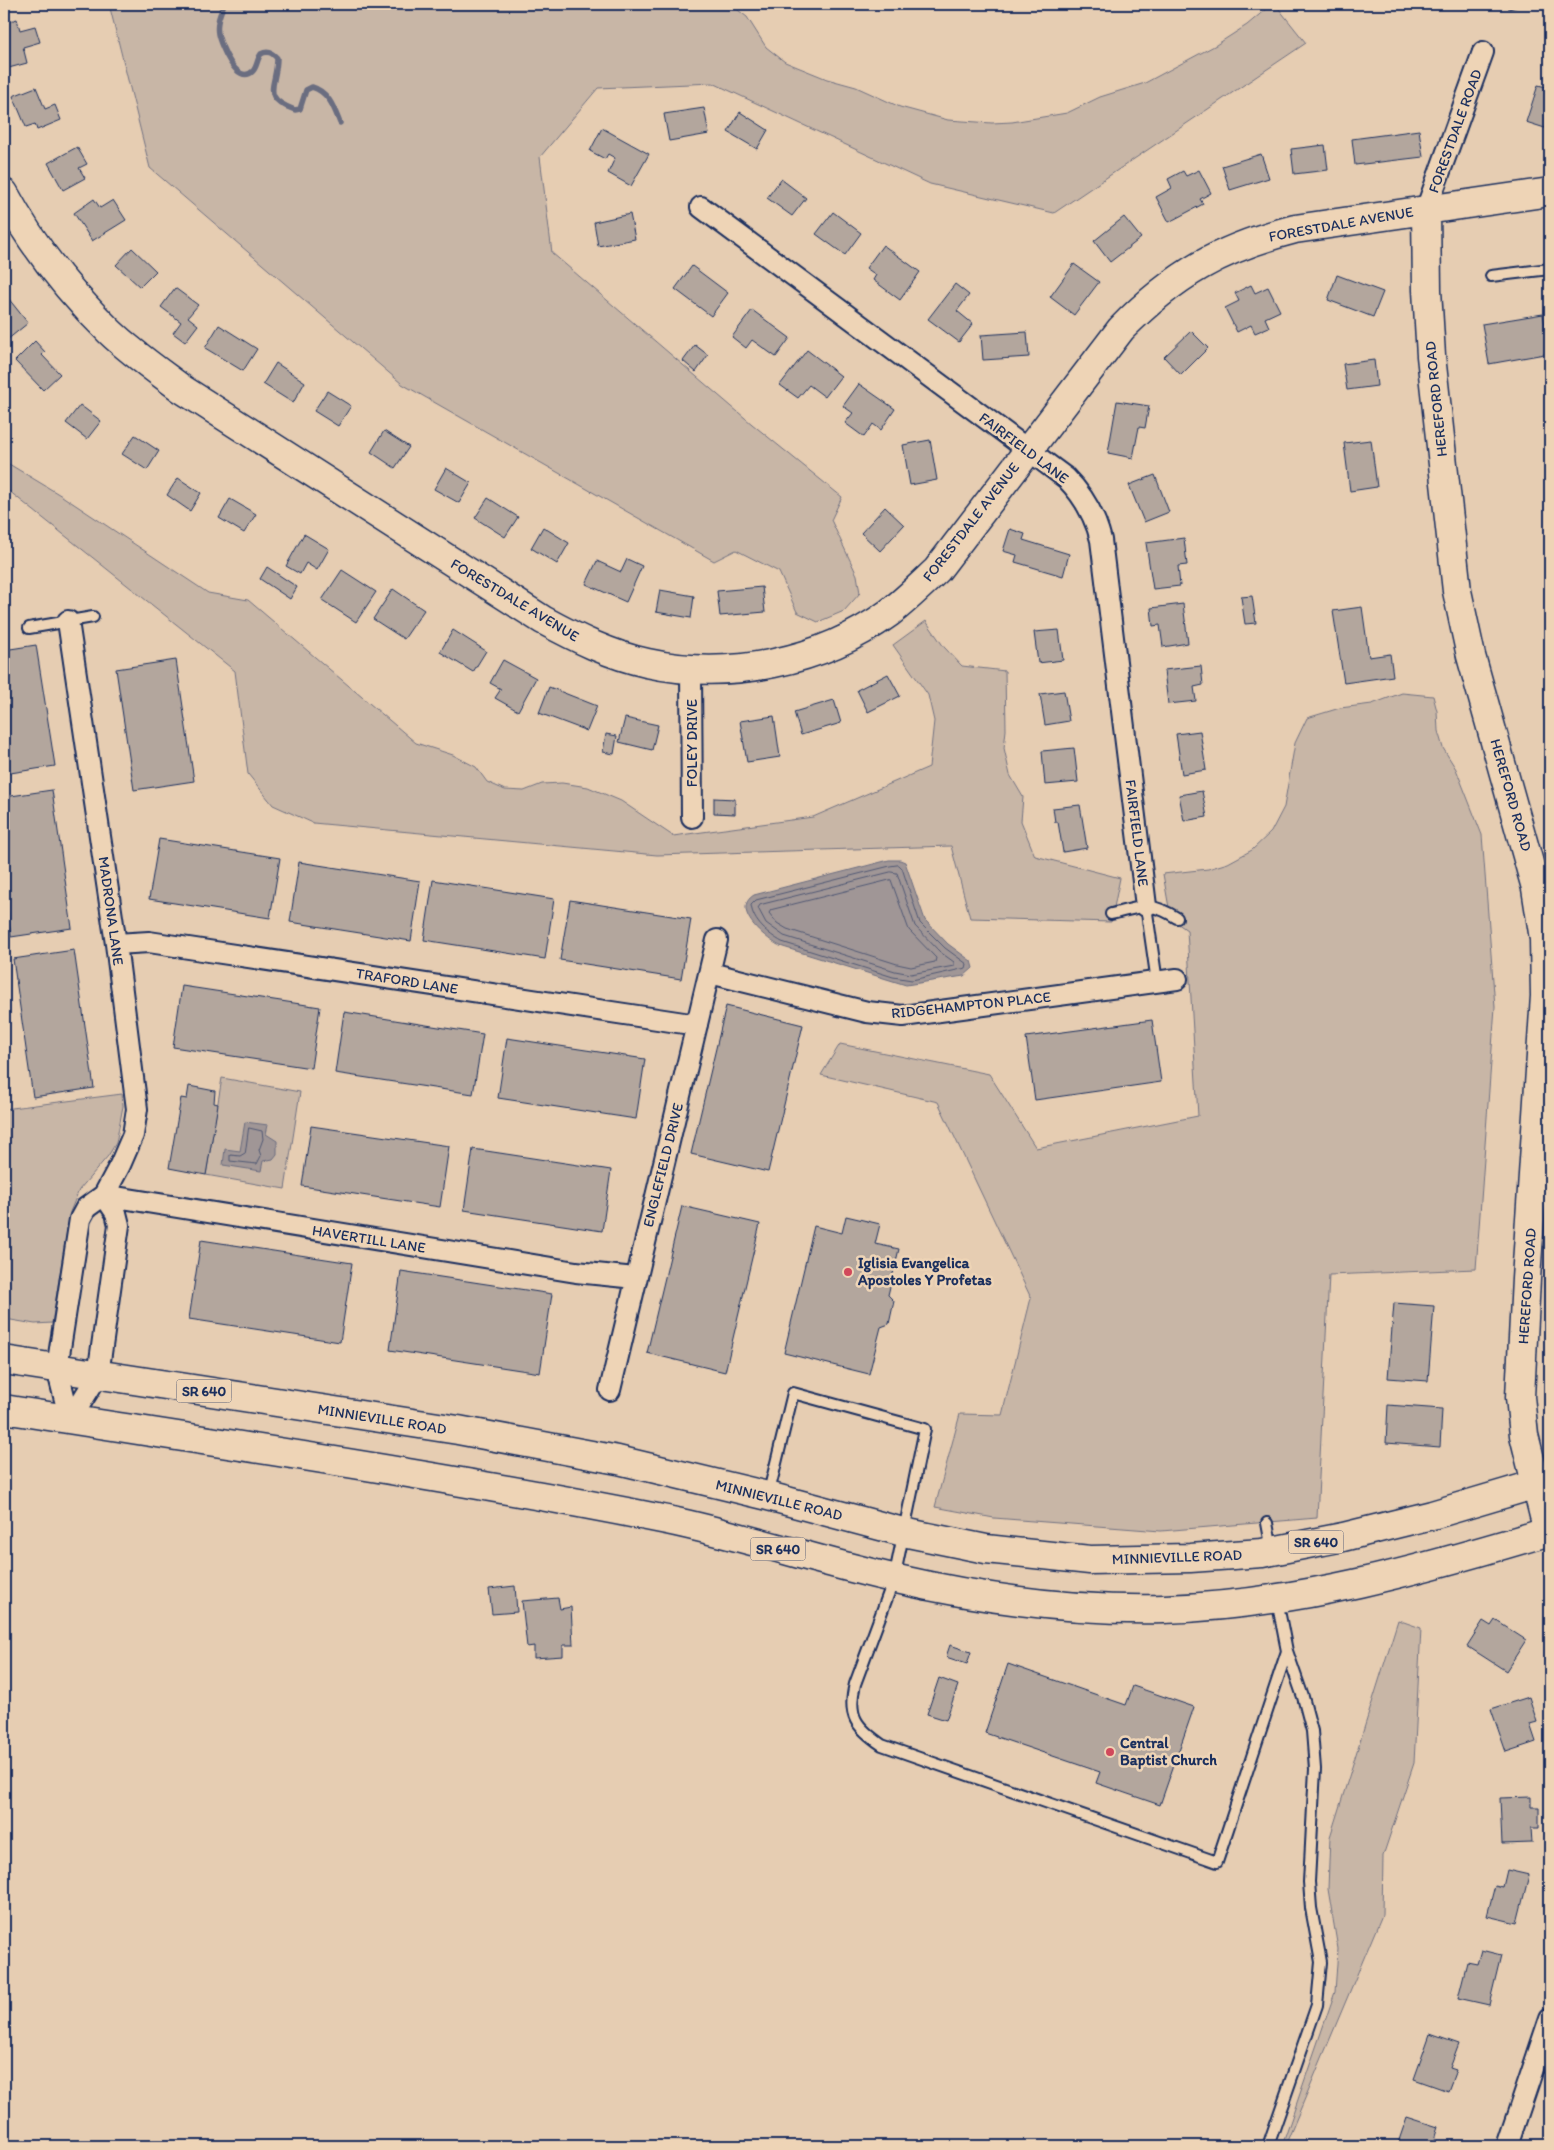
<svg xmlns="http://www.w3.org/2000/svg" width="1554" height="2150" font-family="Itim,sans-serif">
	<rect width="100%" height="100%" fill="#e6cdb2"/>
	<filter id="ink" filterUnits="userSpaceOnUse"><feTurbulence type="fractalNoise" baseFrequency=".02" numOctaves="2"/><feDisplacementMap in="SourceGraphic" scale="10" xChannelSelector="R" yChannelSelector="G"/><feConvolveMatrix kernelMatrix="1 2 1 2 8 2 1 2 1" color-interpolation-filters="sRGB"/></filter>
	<g filter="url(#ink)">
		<path fill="#c8b6a6" stroke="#727282" d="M109,4H730L747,17L766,47L785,62L827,79L856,87L900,107L948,120L992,123L1012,122L1067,113L1100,97L1145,83L1216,45L1247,25L1272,4H1275L1306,43L1054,213L930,184L713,83L598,88L540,157L552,253L752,424L842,497L831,520L857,575L860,593L844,611L818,622L797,612L779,572L736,550L714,561L402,384L150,168Z
			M4,461L62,496L208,593L248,600L416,743L453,755L476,767L487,782L505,790L524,791L542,784L562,783L588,787L621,801L673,836L813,817L929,767L934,721L928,695L893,645L926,621L944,647L962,666L1005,671L1006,730L1004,748L1010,775L1023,797L1021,821L1035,856L1120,878L1111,922L970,918L951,846L657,855L313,823L273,805L248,774L235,671L4,487Z
			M1402,693L1433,696L1437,711L1438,731L1443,748L1456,769L1482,835L1495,1007L1476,1269L1329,1275L1317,1518L1161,1531L994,1518L935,1507L960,1414L1002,1415L1031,1298L938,1102L821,1075L840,1044L989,1074L1036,1148L1198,1116L1187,930L1171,919L1163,874L1208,869L1228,863L1252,850L1271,832L1284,807L1295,743L1307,718L1340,708L1372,704Z
			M222,1078L300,1092L285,1189L206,1175Z
			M122,1094L123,1106L116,1143L108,1156L79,1190L70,1212L52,1323L35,1324L5,1319L4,1109Z
			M1398,1620L1421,1628L1414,1763L1383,1856L1382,1915L1285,2146H1282L1335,1992L1338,1949L1328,1889L1330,1837Z"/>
		<path fill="#a09696" stroke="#6b6d80" d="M889,860H900L905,862L925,920L948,944L971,961L973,968L964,976L906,985L780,946C766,939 730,910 754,895Z
			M245,1122L268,1125L266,1134L277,1141V1154L273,1159L263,1161L261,1171L223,1165L225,1149L240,1151Z"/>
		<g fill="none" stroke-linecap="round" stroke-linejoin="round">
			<path stroke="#505874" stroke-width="1" d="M899,865L902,868L920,923L945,948L967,964L966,968L912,980L893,977L782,942C768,934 753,922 751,905L756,900L890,866Z
				M891,872L897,873L915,926L940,952L954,962V966L911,974L895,971L784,936L766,923L758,908L760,905Z
				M891,880L909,930L936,958L935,962L911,967L897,964L787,929L777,923L769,913L771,910Z
				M249,1128L262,1131L263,1139L259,1150L261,1156L257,1164L230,1161V1155L240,1156L245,1153Z"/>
			<path stroke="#6b6d80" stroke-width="5.5" d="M224,4C220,14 216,23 218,34C220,44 237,87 253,71C257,67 257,59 261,54C268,50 272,53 277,58C277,86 259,97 295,110L300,109L306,90L312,87C329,92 334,108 340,123"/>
		</g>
		<path fill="#b3a69d" stroke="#1b2f5e" d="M1508,4H1526L1509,9Z
			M17,19L20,30L35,26L40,42L23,47L27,63L5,69L4,23Z
			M1538,85L1550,88V122L1548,129L1526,122Z
			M36,87L45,109L55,105L61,120L37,130L35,124L26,127L13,96Z
			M704,108L709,134L669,141L664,114Z
			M740,112L768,130L757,149L728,132Z
			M602,128L649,154L631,186L608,173L615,158L608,154L605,159L590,151Z
			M1419,130L1423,157L1355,165L1352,139Z
			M1325,145L1328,170L1294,174L1291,149Z
			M77,147L87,164L79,168L85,178L63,190L48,163Z
			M1261,154L1269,178L1230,190L1222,166Z
			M1199,170L1211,193L1200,199L1203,204L1169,222L1156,197L1172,188L1168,179L1183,171L1186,176Z
			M781,179L806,198L792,216L767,198Z
			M94,199L100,208L113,200L126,220L92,241L74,213Z
			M833,212L861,233L845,255L816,234Z
			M630,214L635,239L598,246L594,222Z
			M1124,217L1141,238L1110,262L1094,241Z
			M883,245L920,272L900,300L873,280L876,275L866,268Z
			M132,248L156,271L140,287L116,265Z
			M1074,264L1099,282L1074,315L1050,297Z
			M692,266L728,293L711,316L675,289Z
			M1337,275L1383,292L1373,317L1328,300Z
			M955,284L969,295L957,311L973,324L959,342L928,319Z
			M1251,285L1255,293L1268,287L1280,311L1265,318L1269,327L1255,333L1251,325L1237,332L1225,308L1239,301L1235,293Z
			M175,288L198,305L188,317L198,325L185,342L173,333L181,322L161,307Z
			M4,293L28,323L7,340L4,336Z
			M752,310L790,338L776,357L752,340L746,348L732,337Z
			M1543,314L1550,353L1489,364L1482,324Z
			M219,325L257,349L243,371L205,348Z
			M1191,331L1208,348L1181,375L1164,357Z
			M1027,332L1029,357L983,360L981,335Z
			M35,341L45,352L42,355L60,374L43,390L15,361Z
			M695,345L708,355L696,372L683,361Z
			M807,350L841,376L825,397L809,385L798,398L780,385Z
			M1374,360L1377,386L1347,390L1343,364Z
			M276,363L305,382L293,403L263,384Z
			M859,384L895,409L881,430L873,424L864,437L845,423L853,413L843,406Z
			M327,391L351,406L338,426L314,411Z
			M1117,401L1149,406L1145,428L1139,427L1133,458L1108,453Z
			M80,405L101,421L87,439L66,423Z
			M384,431L409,447L395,468L371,452Z
			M135,435L159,451L147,470L122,454Z
			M930,440L937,480L910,485L903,445Z
			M1371,440L1377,487L1350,491L1344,443Z
			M446,468L471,483L459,503L434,489Z
			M1155,475L1169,512L1144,522L1129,485Z
			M178,478L201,493L190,511L167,495Z
			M488,498L518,517L505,537L475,518Z
			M230,499L256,514L244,533L219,518Z
			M885,507L904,525L880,551L861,533Z
			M543,527L569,543L557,564L531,548Z
			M1010,529L1025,534L1023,540L1069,554L1063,576L1015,562L1017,555L1003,551Z
			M304,534L329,549L317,570L306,563L300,574L286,566Z
			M1184,538L1187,565L1178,566L1180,586L1153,589L1146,543Z
			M627,559L642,566L626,602L586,584L597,561L621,572Z
			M267,567L297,587L290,599L260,579Z
			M342,570L376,592L356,622L322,600Z
			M762,587L765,612L720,616L717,591Z
			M393,589L424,610L404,639L373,619Z
			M660,590L694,596L691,618L656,612Z
			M1252,596L1256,623L1245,624L1241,597Z
			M1183,604L1188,643L1163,647L1160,625L1153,626L1151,608Z
			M1362,607L1369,657L1390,654L1393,676L1344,683L1333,611Z
			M453,630L486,651L473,672L440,652Z
			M1059,630L1063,660L1038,663L1034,632Z
			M36,645L55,766L4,774V650Z
			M176,660L194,781L134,790L116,669Z
			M503,660L536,678L518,711L495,698L501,689L490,683Z
			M1201,666L1203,685L1194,687L1196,701L1168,704L1164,670Z
			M888,674L900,696L868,712L857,690Z
			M549,687L597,706L587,731L539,713Z
			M1064,691L1069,721L1045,725L1040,694Z
			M834,700L841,723L801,735L794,712Z
			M774,716L780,757L747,762L740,721Z
			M625,718L658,725L652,750L619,742Z
			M1200,731L1206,770L1182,774L1176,734Z
			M606,734L617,736L614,754L603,752Z
			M1074,748L1078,782L1045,785L1042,751Z
			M52,790L72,928L11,937L4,884V797Z
			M1202,791L1207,817L1184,821L1179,795Z
			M714,798L735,799V814L714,813Z
			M1080,805L1087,848L1063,852L1058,822H1055L1053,808Z
			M159,839L280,858L270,918L149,899Z
			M299,862L420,881L411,941L290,922Z
			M433,880L554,899L545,959L424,940Z
			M570,900L691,919L681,979L560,960Z
			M74,950L94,1088L33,1097L13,959Z
			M182,986L320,1007L311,1068L173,1047Z
			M726,1006L803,1025L768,1172L691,1154Z
			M344,1012L483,1034L473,1094L335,1073Z
			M1152,1020L1161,1082L1035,1100L1026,1037Z
			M507,1038L645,1059L636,1119L498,1098Z
			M189,1086L215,1091L214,1103L218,1104L206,1175L169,1168L181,1098L187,1099Z
			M311,1126L449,1146L440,1207L302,1186Z
			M473,1149L611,1170L602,1231L464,1210Z
			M682,1206L760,1224L725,1372L647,1353Z
			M846,1216L880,1224L875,1244L899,1249L888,1295L894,1301L889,1324L881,1327L869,1374L784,1353L814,1226L842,1233Z
			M201,1240L352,1263L340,1342L189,1319Z
			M401,1271L552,1294L540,1373L390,1350Z
			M1394,1303L1434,1306L1428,1381L1388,1378Z
			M1388,1405L1442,1409L1440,1447L1386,1443Z
			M515,1586L517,1612L492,1614L489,1589Z
			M558,1598L560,1609L571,1607L573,1645H563V1656L534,1658V1646L527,1647L522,1601Z
			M1495,1620L1526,1640L1506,1671L1467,1646L1483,1621L1491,1626Z
			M950,1645L971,1652L967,1664L946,1657Z
			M1008,1664L1126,1705L1133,1686L1194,1707L1160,1805L1096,1783L1100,1772L985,1733Z
			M939,1678L958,1685L946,1720L927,1714Z
			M1529,1697L1537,1722L1530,1724L1536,1742L1506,1752L1491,1709Z
			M1531,1797V1807H1539V1828H1531L1532,1843L1502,1844L1500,1798Z
			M1507,1870L1529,1875L1517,1923L1487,1916L1495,1885L1503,1887Z
			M1481,1950L1501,1955L1489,2005L1458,1998L1467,1962L1477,1964Z
			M1430,2034L1459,2044L1450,2068L1456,2070L1448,2091L1414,2079Z
			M1407,2117L1438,2127L1432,2146H1397Z"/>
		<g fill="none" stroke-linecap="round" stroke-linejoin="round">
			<g stroke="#1b2f5e" stroke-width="14">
				<path id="lane" d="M1491,276L1550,269
					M29,628L93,617
					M1146,906L1157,982
					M1111,914C1141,907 1149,900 1177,918
					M768,1496L793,1393L925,1429L894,1579L855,1684C847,1716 856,1727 882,1745L1217,1862L1287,1651
					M1267,1523L1272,1550
					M1268,2146L1317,2005L1321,1962L1311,1908L1309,1882L1315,1769L1312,1731L1303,1697L1287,1651L1277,1600"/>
			</g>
			<g stroke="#1b2f5e" stroke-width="24">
				<path id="street" d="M701,207L1066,478C1084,496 1095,516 1101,540L1146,906
					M1426,210L1483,52
					M68,621L116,944L137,1109L133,1135L120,1165L104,1195L86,1208L80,1219L57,1368L70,1420
					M691,670L692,817
					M116,944L149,942L697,1025
					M710,973L867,1012L903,1016L1177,979
					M104,1195L576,1272L635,1278
					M610,1390L717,940
					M70,1420L98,1375L119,1225L116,1213L104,1195
					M1507,2146L1550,2018"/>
			</g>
			<g stroke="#1b2f5e" stroke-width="31">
				<path id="secondary" d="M4,193C31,243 69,292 110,332C132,353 158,371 182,389L543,620C576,638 610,655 647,663C729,681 822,662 889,613C906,600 921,585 937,570L1121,329C1175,274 1221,248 1295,229L1550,192
					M1426,210L1427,290L1431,356L1457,591L1471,656L1536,888L1544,939L1545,996L1526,1279L1520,1397L1524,1435L1548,1532"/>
			</g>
			<g stroke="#1b2f5e" stroke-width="31">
				<path id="primary" d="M4,1360L458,1430L618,1460L768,1496L903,1532L986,1549L1090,1560L1190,1558L1262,1553L1343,1537L1432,1515L1550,1480
					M4,1409C225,1444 447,1476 667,1520C744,1536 820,1562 897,1579C984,1599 1074,1611 1164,1609C1297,1605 1424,1569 1550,1531"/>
			</g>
			<use href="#lane" stroke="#eed4b6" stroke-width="10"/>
			<use href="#street" stroke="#eed4b6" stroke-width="20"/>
			<use href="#secondary" stroke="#eed4b6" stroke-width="28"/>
			<use href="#primary" stroke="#eed4b6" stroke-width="28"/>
		</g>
	</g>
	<g fill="#d1495b" stroke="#eed4b6" stroke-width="2">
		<circle cx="848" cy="1272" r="5"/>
		<circle cx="1110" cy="1752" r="5"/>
	</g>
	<g text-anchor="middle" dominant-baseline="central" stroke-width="5" stroke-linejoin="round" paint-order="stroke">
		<g fill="#eed4b6" stroke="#5a6078" stroke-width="1">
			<rect x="176.5" y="1379.5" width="55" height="23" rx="4"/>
			<rect x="1288.5" y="1530.5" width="55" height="23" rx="4"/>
			<rect x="750.5" y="1537.5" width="55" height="23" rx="4"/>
		</g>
		<g font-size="14" font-weight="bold" fill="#1b2f5e">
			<text x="204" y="1391">SR 640</text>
			<text x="1316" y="1542">SR 640</text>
			<text x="778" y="1549">SR 640</text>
		</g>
		<g font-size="15" fill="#1b2f5e" stroke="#eed4b6">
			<text transform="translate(1455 131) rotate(-70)">FORESTDALE ROAD</text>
			<text transform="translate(1341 224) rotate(-10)">FORESTDALE AVENUE</text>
			<text transform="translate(1436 399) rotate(-96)">HEREFORD ROAD</text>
			<text transform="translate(1024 448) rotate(37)">FAIRFIELD LANE</text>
			<text transform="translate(971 522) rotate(-52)">FORESTDALE AVENUE</text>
			<text transform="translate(515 600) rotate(31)">FORESTDALE AVENUE</text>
			<text transform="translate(692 743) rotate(-90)">FOLEY DRIVE</text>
			<text transform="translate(1511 795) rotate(74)">HEREFORD ROAD</text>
			<text transform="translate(1137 833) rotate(83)">FAIRFIELD LANE</text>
			<text transform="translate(111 911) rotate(82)">MADRONA LANE</text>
			<text transform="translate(407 981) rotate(9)">TRAFORD LANE</text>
			<text transform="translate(971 1005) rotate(-6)">RIDGEHAMPTON PLACE</text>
			<text transform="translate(663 1165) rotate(-76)">ENGLEFIELD DRIVE</text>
			<text transform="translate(369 1239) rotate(9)">HAVERTILL LANE</text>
			<text transform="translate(1527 1286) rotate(-86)">HEREFORD ROAD</text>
			<text transform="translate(382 1419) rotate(9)">MINNIEVILLE ROAD</text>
			<text transform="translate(779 1500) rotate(14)">MINNIEVILLE ROAD</text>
			<text transform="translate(1177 1557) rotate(-2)">MINNIEVILLE ROAD</text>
		</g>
		<g font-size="15" font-weight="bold" fill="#1b2f5e" stroke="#eed4b6" text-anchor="start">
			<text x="858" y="1263">Iglisia Evangelica<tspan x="858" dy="17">Apostoles Y Profetas</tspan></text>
			<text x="1120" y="1743">Central<tspan x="1120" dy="17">Baptist Church</tspan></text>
		</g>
	</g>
	<rect width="1554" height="2150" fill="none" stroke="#eed4b6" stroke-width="20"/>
	<rect x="10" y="10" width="1534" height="2130" fill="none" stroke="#1b2f5e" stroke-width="2" filter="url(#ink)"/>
</svg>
